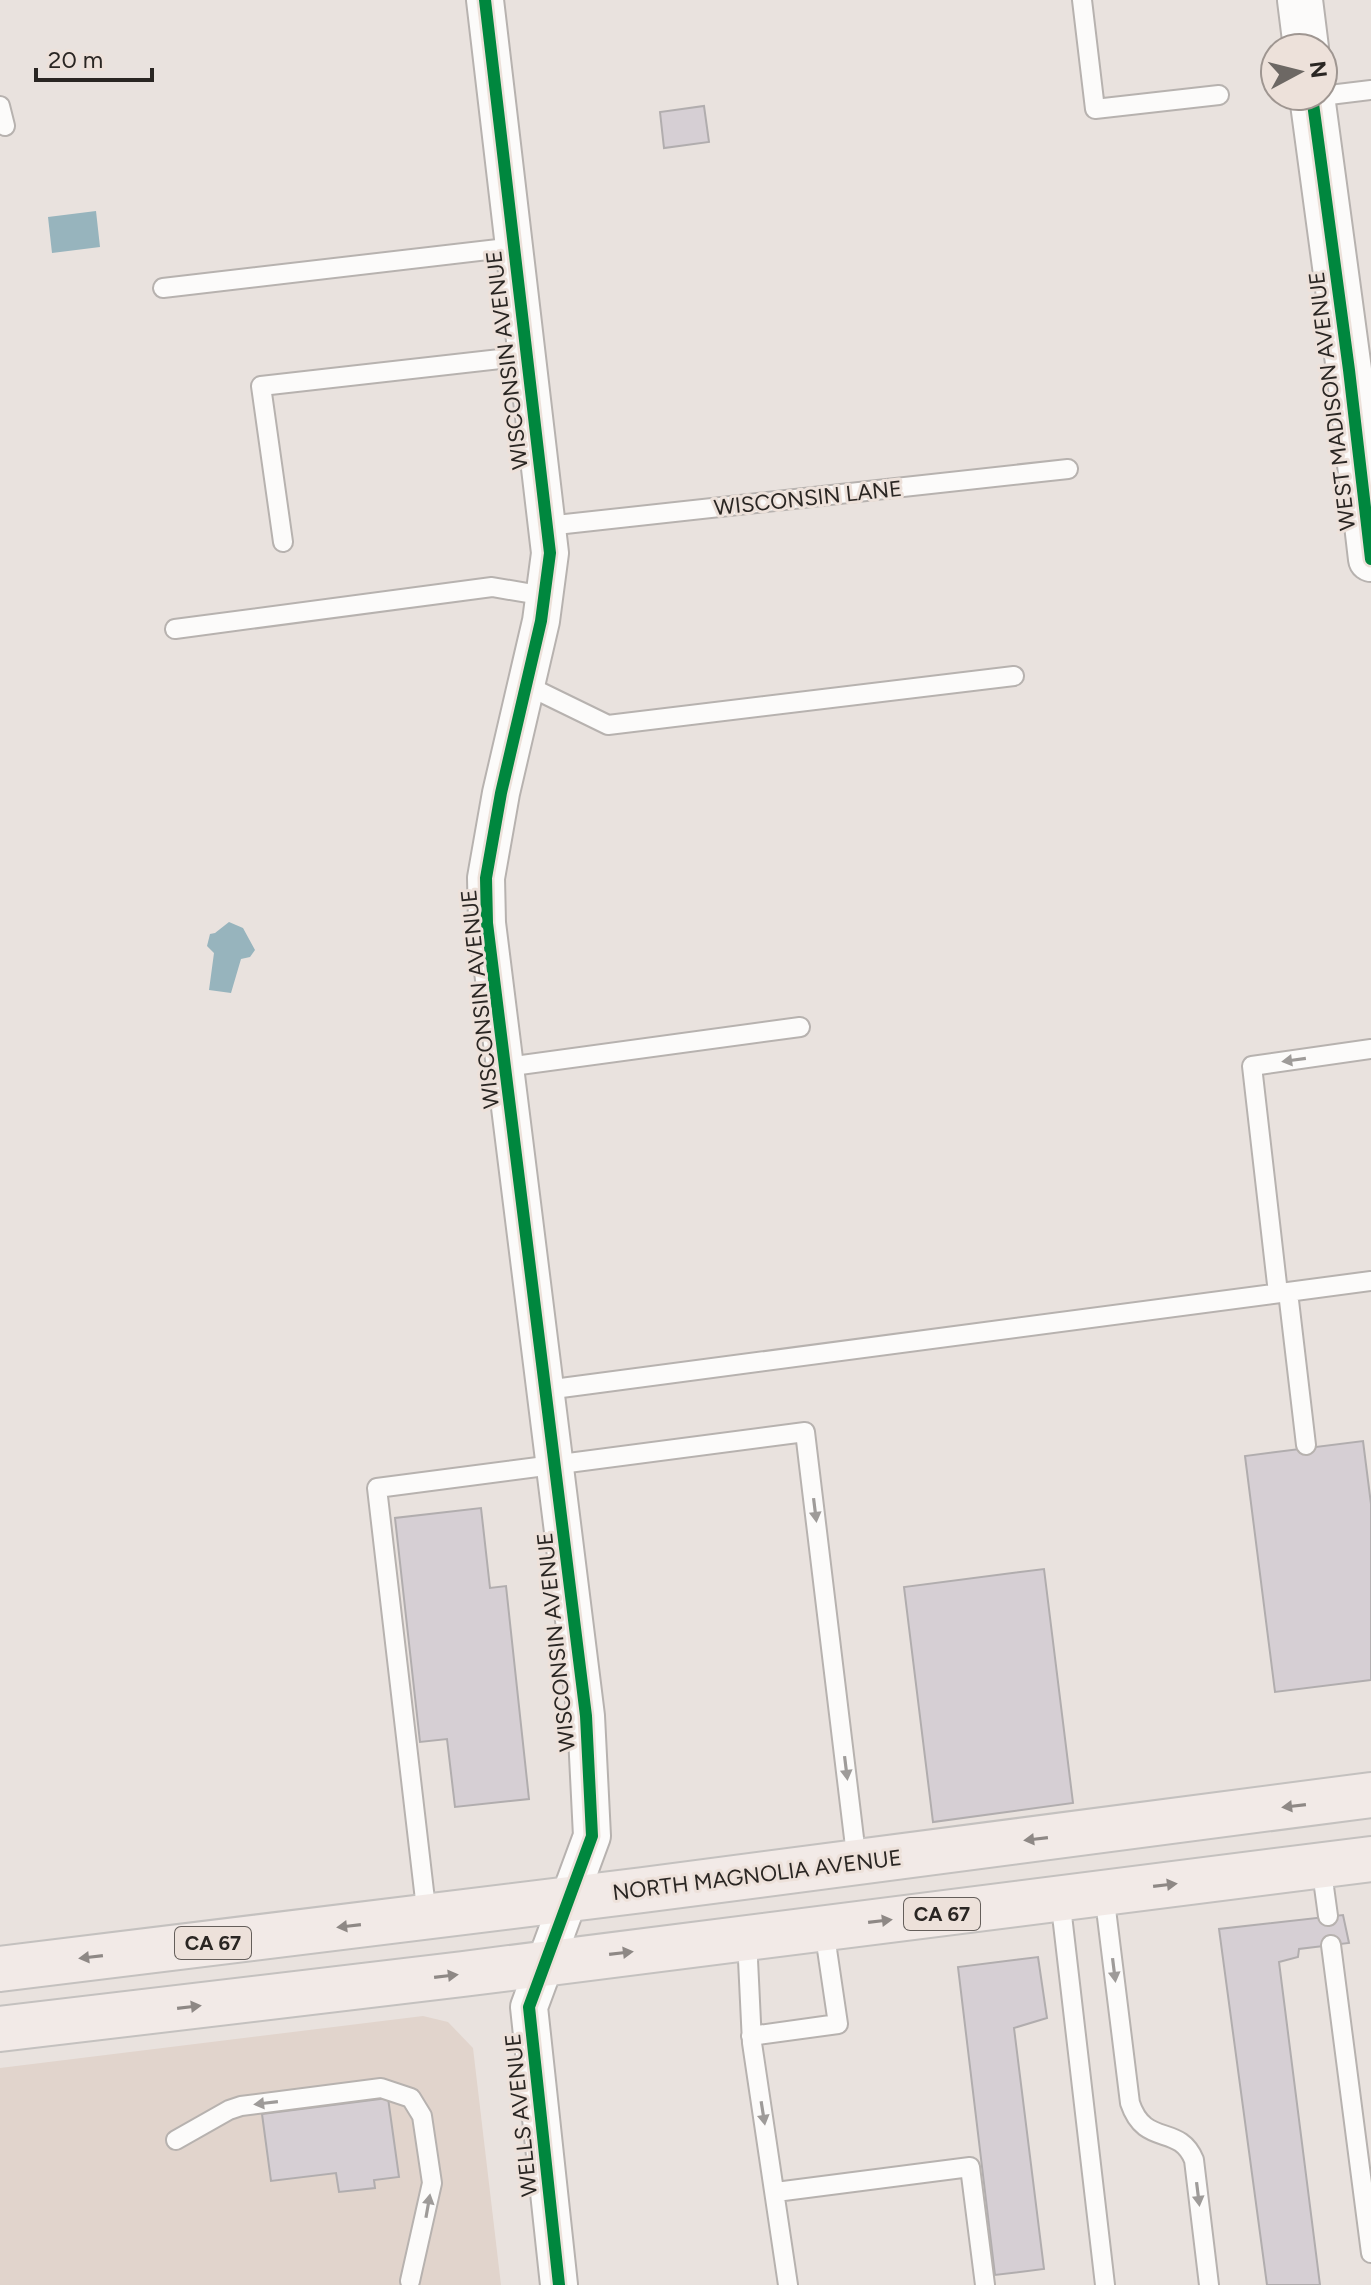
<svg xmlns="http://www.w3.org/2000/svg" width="1371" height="2285" font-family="Figtree,sans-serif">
	<rect width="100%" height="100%" fill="#e9e2de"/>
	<path fill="#e1d4cc" d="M423,2016L448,2022L473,2048L501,2285H0V2068Z"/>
	<path fill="#97b4bd" d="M96,211L100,247L52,253L48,217Z
		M229,922L243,928L255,950L250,957L241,959L231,993L209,990L214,953L207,946L210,934L215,933Z"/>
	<path fill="#d6cfd4" stroke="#b1adae" stroke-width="2" d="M704,106L709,142L664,148L660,112Z
		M1363,1441L1371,1504V1680L1275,1692L1245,1456Z
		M481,1508L490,1588L506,1586L529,1799L455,1807L447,1739L420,1742L395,1518Z
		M1044,1569L1073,1803L933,1822L904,1587Z
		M1343,1915L1349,1943L1299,1949L1298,1957L1279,1962L1320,2285H1267L1219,1929Z
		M1038,1957L1047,2018L1014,2028L1044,2269L995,2275L958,1967Z
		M388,2098L399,2177L374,2180L375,2188L339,2192L336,2173L271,2181L262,2114Z"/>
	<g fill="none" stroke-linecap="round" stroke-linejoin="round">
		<g stroke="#b7b2af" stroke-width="22">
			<path id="service" d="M1082,0L1095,109L1219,95
				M1313,97L1371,90
				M0,106L5,126
				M163,288L514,247
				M547,526L1068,469
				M283,542L261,386L527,356
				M175,629L492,587L545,596
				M526,685L608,725L1014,676
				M506,1067L800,1027
				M1288,1292L1306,1445
				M1278,1293L1252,1066L1371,1049
				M546,1390L1371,1281
				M1321,1865L1328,1916
				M1104,1893L1130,2103C1145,2148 1179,2123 1194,2160L1209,2285
				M1060,1898L1105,2285
				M427,1917L377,1488L805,1432L857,1863
				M747,1939L752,2043L788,2285
				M1331,1945L1371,2253
				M751,2036L838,2024L824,1929
				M176,2140L229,2110L241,2106L381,2088L411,2098L422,2116L432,2183L410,2281
				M776,2192L970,2167L985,2285"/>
		</g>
		<g stroke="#b7b2af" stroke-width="40">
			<path id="minor" d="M485,0L550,553L541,621L501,793L486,878L487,923L586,1716L592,1836L529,2007L559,2285"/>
		</g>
		<g stroke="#b7b2af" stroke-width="48">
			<path id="tertiary" d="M1300,0L1306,48
				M1312,96L1349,370L1371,559"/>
		</g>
		<g stroke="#c4c1bf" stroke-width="48">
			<path id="primary" d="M0,1969L643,1890L1371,1795
				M0,2029L463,1974L1371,1859"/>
		</g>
		<use href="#service" stroke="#fcfbfa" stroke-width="18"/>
		<use href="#minor" stroke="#fcfbfa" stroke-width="36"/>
		<use href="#tertiary" stroke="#fcfbfa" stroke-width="44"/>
		<use href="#primary" stroke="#f2eae7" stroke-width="44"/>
		<g stroke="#ede1da" stroke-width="17">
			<path id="cycleway" d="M485,0L550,553L541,621L501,793L486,878L487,923L586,1716L592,1836L529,2007L559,2285
				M1312,96L1349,370L1371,559"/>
		</g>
		<use href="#cycleway" stroke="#00873e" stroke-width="12"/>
	</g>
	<defs><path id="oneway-solid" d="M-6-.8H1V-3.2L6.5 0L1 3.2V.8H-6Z" transform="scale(2)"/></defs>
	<g fill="#9e9b99">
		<use href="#oneway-solid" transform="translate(1294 1060) rotate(172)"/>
		<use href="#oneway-solid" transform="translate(815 1510) rotate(83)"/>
		<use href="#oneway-solid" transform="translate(846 1768) rotate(83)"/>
		<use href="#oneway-solid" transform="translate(1114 1970) rotate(83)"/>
		<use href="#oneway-solid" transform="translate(266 2103) rotate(173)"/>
		<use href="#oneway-solid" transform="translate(763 2113) rotate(81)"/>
		<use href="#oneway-solid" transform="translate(1198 2194) rotate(83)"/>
		<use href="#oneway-solid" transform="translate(428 2206) rotate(-80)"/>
	</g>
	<g fill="#8e8885">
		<use href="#oneway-solid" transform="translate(1294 1806) rotate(173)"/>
		<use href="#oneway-solid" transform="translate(1036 1839) rotate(173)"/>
		<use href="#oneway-solid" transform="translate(1165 1885) rotate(-7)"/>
		<use href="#oneway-solid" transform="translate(880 1921) rotate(-7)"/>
		<use href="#oneway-solid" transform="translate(349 1926) rotate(173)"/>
		<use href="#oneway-solid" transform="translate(621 1953) rotate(-7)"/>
		<use href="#oneway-solid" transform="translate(91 1957) rotate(173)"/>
		<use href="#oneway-solid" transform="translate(446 1976) rotate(-7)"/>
		<use href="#oneway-solid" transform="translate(189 2007) rotate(-7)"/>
	</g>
	<g text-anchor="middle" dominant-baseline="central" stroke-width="6" stroke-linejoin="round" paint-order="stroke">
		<g fill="#ede1da" stroke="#645e5a" stroke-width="2">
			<rect x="904" y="1898" width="76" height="32" rx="6"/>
			<rect x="175" y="1927" width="76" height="32" rx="6"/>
		</g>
		<g font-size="20" font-weight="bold" fill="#2a2623">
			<text x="942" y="1914">CA 67</text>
			<text x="213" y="1943">CA 67</text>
		</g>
		<g font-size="22" fill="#2a2623" stroke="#ede1da">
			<text transform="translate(507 360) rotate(-97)">WISCONSIN AVENUE</text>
			<text transform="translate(1332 401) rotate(-97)">WEST MADISON AVENUE</text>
			<text transform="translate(808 498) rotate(-6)">WISCONSIN LANE</text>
			<text transform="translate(480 999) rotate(-96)">WISCONSIN AVENUE</text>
			<text transform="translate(556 1642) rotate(-96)">WISCONSIN AVENUE</text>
			<text transform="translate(757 1875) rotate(-7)">NORTH MAGNOLIA AVENUE</text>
			<text transform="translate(521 2115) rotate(-96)">WELLS AVENUE</text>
		</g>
	</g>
	<g transform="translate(1299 72) rotate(83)"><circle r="38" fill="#ede1da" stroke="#9f9691" stroke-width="2"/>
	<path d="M0-6L14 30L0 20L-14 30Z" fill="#6d6864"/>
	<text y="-12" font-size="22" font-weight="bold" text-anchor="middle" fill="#2a2623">N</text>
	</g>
	<path d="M36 68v12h116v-12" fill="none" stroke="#2a2623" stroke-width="4"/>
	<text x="48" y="68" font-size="24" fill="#2a2623" stroke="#ede1da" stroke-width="6" paint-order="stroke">20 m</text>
</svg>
